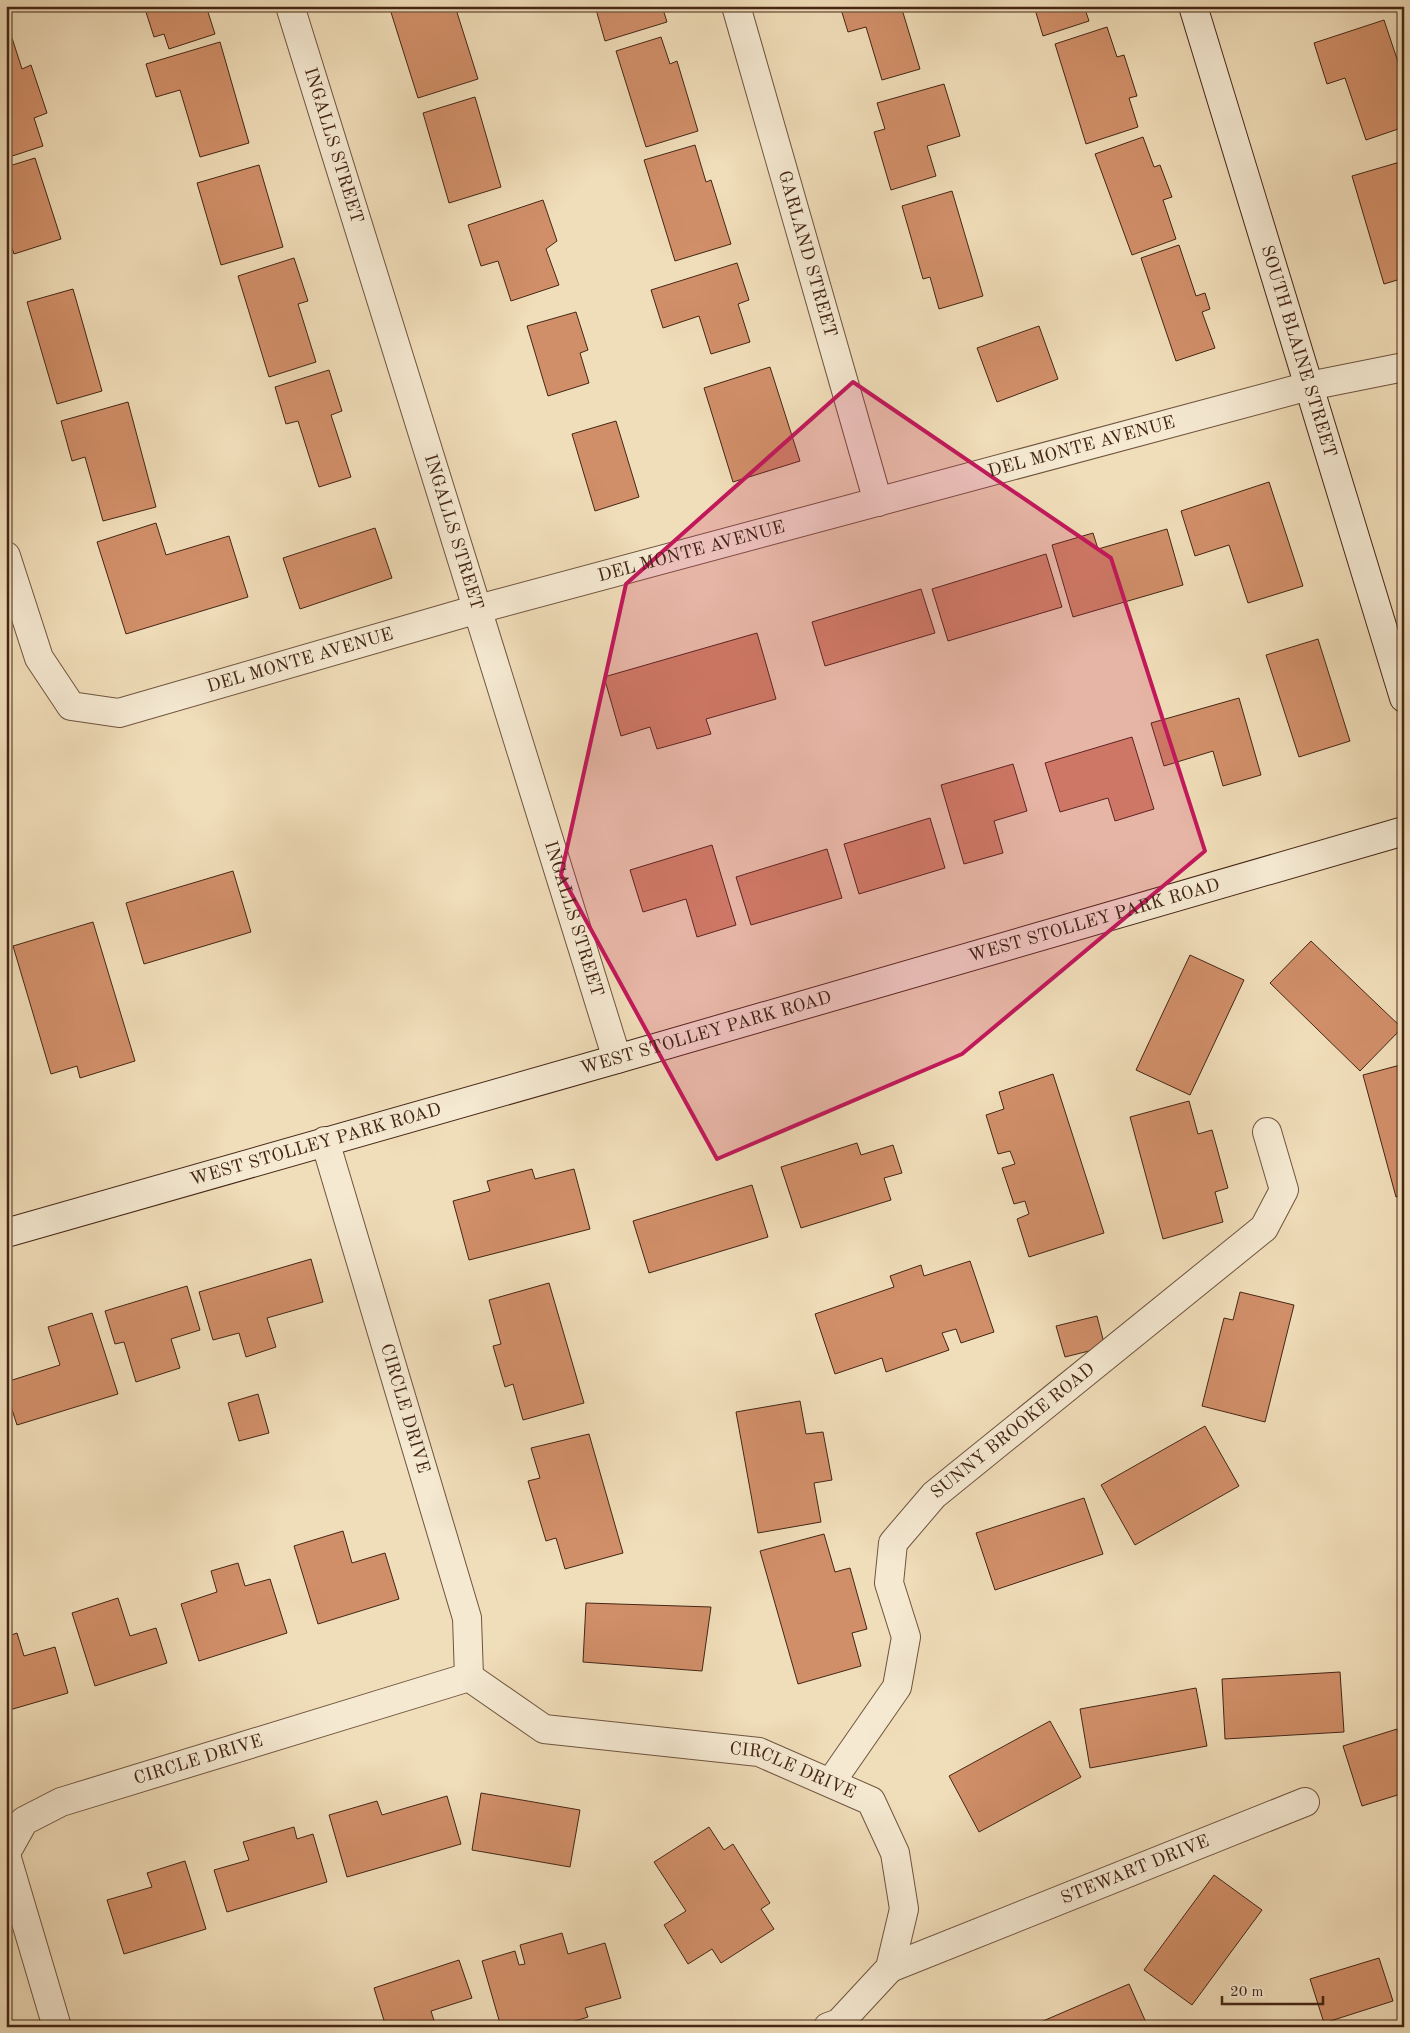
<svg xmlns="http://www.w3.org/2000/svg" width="1410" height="2033" font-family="'Old Standard TT',serif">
	<rect width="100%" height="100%" fill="#f0ddb9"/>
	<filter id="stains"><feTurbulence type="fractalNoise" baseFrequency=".004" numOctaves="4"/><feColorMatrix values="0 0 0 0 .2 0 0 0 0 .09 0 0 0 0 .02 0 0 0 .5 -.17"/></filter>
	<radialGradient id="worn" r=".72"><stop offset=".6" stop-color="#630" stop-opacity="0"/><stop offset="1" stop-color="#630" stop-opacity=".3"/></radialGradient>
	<path fill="#d18f69" stroke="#442615" d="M144,6H206L215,34L169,49L164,34L154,37Z
		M389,6H455L478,79L418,98Z
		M595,6H662L667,22L605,41Z
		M840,6H901L920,69L882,80L866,27L848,32Z
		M1034,6H1084L1089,21L1043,36Z
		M1384,20L1404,80V127L1366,140L1345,78L1327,84L1314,43Z
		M1107,27L1117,57L1124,55L1137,96L1129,98L1138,127L1086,144L1055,44Z
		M661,37L670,64L677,61L698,131L646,147L616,51Z
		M12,38L22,69L31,65L47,113L34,118L43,146L6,158V40Z
		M220,42L249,143L200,157L180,90L156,97L146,64Z
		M944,84L960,136L927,146L936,176L891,190L874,132L885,129L877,103Z
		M475,97L501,187L449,203L423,113Z
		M1143,137L1154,167L1160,165L1172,197L1163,200L1176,239L1132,255L1095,154Z
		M695,145L706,182L711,180L731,244L675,261L644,160Z
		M35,158L61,239L14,254L6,230V167Z
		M1400,162L1404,175V278L1384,284L1352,176Z
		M259,165L283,247L221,265L197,183Z
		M952,191L983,296L939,309L930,277L923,279L902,206Z
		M543,200L557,241L546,249L559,285L511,301L498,261L481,266L468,225Z
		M1179,245L1196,296L1205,293L1210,309L1202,312L1215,348L1176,361L1141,258Z
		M294,258L308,301L298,304L316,362L269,377L238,276Z
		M737,263L749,300L738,304L750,342L711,354L699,316L663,328L651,290Z
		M73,289L102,391L57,404L27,302Z
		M576,312L588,350L580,353L589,383L548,396L527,326Z
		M1039,326L1058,379L997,402L977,348Z
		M770,367L800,461L733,482L704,388Z
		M329,370L342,411L331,415L351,477L319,487L298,421L286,424L275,387Z
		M128,402L156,507L103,521L85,457L72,461L61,421Z
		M616,421L639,497L595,511L572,434Z
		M1269,482L1303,586L1248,603L1229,545L1195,556L1181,511Z
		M156,523L166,555L229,536L248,597L126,634L97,542Z
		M375,528L392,578L300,609L283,558Z
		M1167,529L1183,585L1073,617L1052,545L1093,533L1098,549Z
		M1046,554L1062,607L948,641L932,589Z
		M921,589L935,633L825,666L812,622Z
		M757,633L776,699L706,719L711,734L657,749L650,727L621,736L604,677Z
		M1318,639L1350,741L1299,757L1266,655Z
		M1239,698L1261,775L1223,786L1213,751L1164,766L1151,723Z
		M1132,737L1154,809L1115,821L1108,798L1060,812L1045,763Z
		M1013,764L1027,811L994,821L1003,853L964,864L941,785Z
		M930,818L945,868L859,894L844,844Z
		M712,845L736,925L697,937L686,899L643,912L630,870Z
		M827,849L842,898L751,925L736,877Z
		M233,871L251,932L144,964L126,903Z
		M93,922L135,1061L80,1078L77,1066L51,1074L13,946Z
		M1311,941L1402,1028L1360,1071L1270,983Z
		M1190,955L1244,980L1190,1095L1136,1070Z
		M1404,1064V1195L1396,1197L1363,1075Z
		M1053,1074L1104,1233L1029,1257L1017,1219L1029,1214L1025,1201L1014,1204L1002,1168L1015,1164L1010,1151L998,1154L986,1115L1004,1109L999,1092Z
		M1189,1101L1198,1134L1212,1130L1228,1188L1215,1192L1223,1222L1163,1239L1130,1117Z
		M857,1143L861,1155L893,1145L902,1173L884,1178L891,1200L801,1228L781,1167Z
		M532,1169L535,1179L574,1169L590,1229L469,1260L453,1201L490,1191L487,1181Z
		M752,1185L768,1237L649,1273L633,1221Z
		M311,1259L323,1302L267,1318L276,1347L246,1357L239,1333L213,1340L199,1292Z
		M970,1261L994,1332L961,1343L956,1329L942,1333L949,1350L886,1372L882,1358L835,1374L815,1314L894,1287L890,1276L921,1265L924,1276Z
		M549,1283L584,1403L523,1420L513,1384L505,1387L493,1346L501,1344L489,1300Z
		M187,1286L200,1330L171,1339L180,1368L136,1382L124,1342L115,1344L105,1311Z
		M1240,1292L1294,1305L1265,1422L1202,1406L1224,1318L1233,1320Z
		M92,1313L118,1394L17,1425L6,1391V1382L60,1365L48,1327Z
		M1097,1316L1105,1347L1065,1357L1056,1326Z
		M258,1394L269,1433L239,1441L228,1403Z
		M800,1401L806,1434L823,1432L832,1480L814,1483L821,1522L758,1533L736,1412Z
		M1205,1426L1239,1486L1135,1545L1101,1485Z
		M589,1434L623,1553L565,1569L556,1538L546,1541L528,1481L540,1478L531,1448Z
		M1084,1498L1103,1554L995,1590L976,1533Z
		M343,1531L352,1563L385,1553L399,1599L318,1624L294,1546Z
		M824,1534L835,1572L850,1568L867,1629L852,1633L861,1666L798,1684L760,1551Z
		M238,1563L245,1586L270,1579L287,1633L199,1661L181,1604L217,1592L211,1571Z
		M118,1598L130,1636L156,1628L167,1663L95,1686L72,1613Z
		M586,1603L711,1607L702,1671L583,1662Z
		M17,1633L24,1656L55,1647L68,1693L6,1711V1637Z
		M1340,1672L1344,1732L1225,1739L1222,1679Z
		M1196,1688L1207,1746L1090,1768L1080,1709Z
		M1050,1721L1081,1777L979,1832L949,1776Z
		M1397,1729L1404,1752V1793L1362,1806L1343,1746Z
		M481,1793L580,1810L570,1867L472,1850Z
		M447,1796L461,1844L347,1877L329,1815L377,1801L382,1815Z
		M294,1827L297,1839L313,1834L327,1882L227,1912L214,1870L249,1860L243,1842Z
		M709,1827L724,1850L733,1844L770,1903L761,1909L774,1929L721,1963L712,1949L688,1964L664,1925L686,1911L654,1862Z
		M185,1861L206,1929L124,1954L107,1900L152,1887L147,1873Z
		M1214,1875L1262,1910L1192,2005L1144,1970Z
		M562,1933L568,1954L605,1943L621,1998L585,2008L588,2017L555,2027H543L542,2025L535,2027H501L482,1961L515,1951L519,1965L525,1964L520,1945Z
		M1379,1958L1393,2001L1324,2023L1310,1979Z
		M459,1960L472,1998L431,2011L436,2027H386L374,1988Z
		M1129,1984L1148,2027H1029Z
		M365,2022L367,2027H352Z"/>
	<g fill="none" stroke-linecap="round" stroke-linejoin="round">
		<g stroke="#6f543e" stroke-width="30">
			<g id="street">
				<path id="s1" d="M290,6L617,1059"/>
				<path id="s2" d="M736,6L878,502"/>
				<path id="s3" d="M6,556L39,658L71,706L119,713L478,609L1309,386L1404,367"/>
				<path id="s4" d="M325,1141L467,1618L469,1677"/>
				<path id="s5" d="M831,1782L897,1687L906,1637L889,1583L893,1543L934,1495L1264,1228L1284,1190L1267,1132"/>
				<path id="s6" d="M6,1853L24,1821L61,1802L469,1677L544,1729L759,1752L871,1801L895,1853L904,1909L890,1968L839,2023L828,2027"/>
				<path d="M6,1855L57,2027"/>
				<path id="s7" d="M890,1968L1305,1802"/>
			</g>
		</g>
		<g stroke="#442615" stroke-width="30">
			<g id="secondary">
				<path id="s8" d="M1193,6L1404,698"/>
				<path id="s9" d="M6,1233L617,1059L1404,831"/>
			</g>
		</g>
		<use href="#street" stroke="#f5e9d2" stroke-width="28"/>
		<use href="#secondary" stroke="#f5e9d2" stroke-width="28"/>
	</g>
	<path fill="#c2185b" fill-opacity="0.2" stroke="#c2185b" stroke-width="4" stroke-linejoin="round" d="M853,382L1111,558L1205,851L962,1054L717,1159L561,875L626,584Z"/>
	<g text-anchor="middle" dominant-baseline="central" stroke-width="5" stroke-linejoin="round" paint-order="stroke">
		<g font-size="18" fill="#442615" stroke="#f5e9d2">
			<text stroke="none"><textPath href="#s1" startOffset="146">INGALLS STREET</textPath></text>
			<text stroke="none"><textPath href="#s2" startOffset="258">GARLAND STREET</textPath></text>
			<text stroke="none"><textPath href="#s8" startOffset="361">SOUTH BLAINE STREET</textPath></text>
			<text stroke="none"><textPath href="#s3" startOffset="1212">DEL MONTE AVENUE</textPath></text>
			<text stroke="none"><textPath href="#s1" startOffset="551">INGALLS STREET</textPath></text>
			<text stroke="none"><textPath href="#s3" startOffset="808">DEL MONTE AVENUE</textPath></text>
			<text stroke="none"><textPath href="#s3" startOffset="402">DEL MONTE AVENUE</textPath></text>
			<text stroke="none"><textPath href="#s1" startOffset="956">INGALLS STREET</textPath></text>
			<text stroke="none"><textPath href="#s9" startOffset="1132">WEST STOLLEY PARK ROAD</textPath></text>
			<text stroke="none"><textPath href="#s9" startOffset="728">WEST STOLLEY PARK ROAD</textPath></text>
			<text stroke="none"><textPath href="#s9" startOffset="322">WEST STOLLEY PARK ROAD</textPath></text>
			<text stroke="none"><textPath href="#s4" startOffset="279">CIRCLE DRIVE</textPath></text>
			<text stroke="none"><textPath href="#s5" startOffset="428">SUNNY BROOKE ROAD</textPath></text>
			<text stroke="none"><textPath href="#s6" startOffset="222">CIRCLE DRIVE</textPath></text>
			<text stroke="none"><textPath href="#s6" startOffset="850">CIRCLE DRIVE</textPath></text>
			<text stroke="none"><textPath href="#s7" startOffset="264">STEWART DRIVE</textPath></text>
		</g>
	</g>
	<rect width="1410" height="2033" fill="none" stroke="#f0ddb9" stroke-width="25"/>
	<rect x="8" y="8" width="1395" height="2018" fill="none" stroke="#442615" stroke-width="2.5"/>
	<rect x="12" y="12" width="1385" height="2008" fill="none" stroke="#442615"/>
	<path d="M1222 1996v8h101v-8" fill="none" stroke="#442615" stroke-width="2.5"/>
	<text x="1230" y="1996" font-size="15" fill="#442615" stroke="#f5e9d2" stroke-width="4" paint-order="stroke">20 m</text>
	<rect width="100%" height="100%" filter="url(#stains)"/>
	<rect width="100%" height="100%" fill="url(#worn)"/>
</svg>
